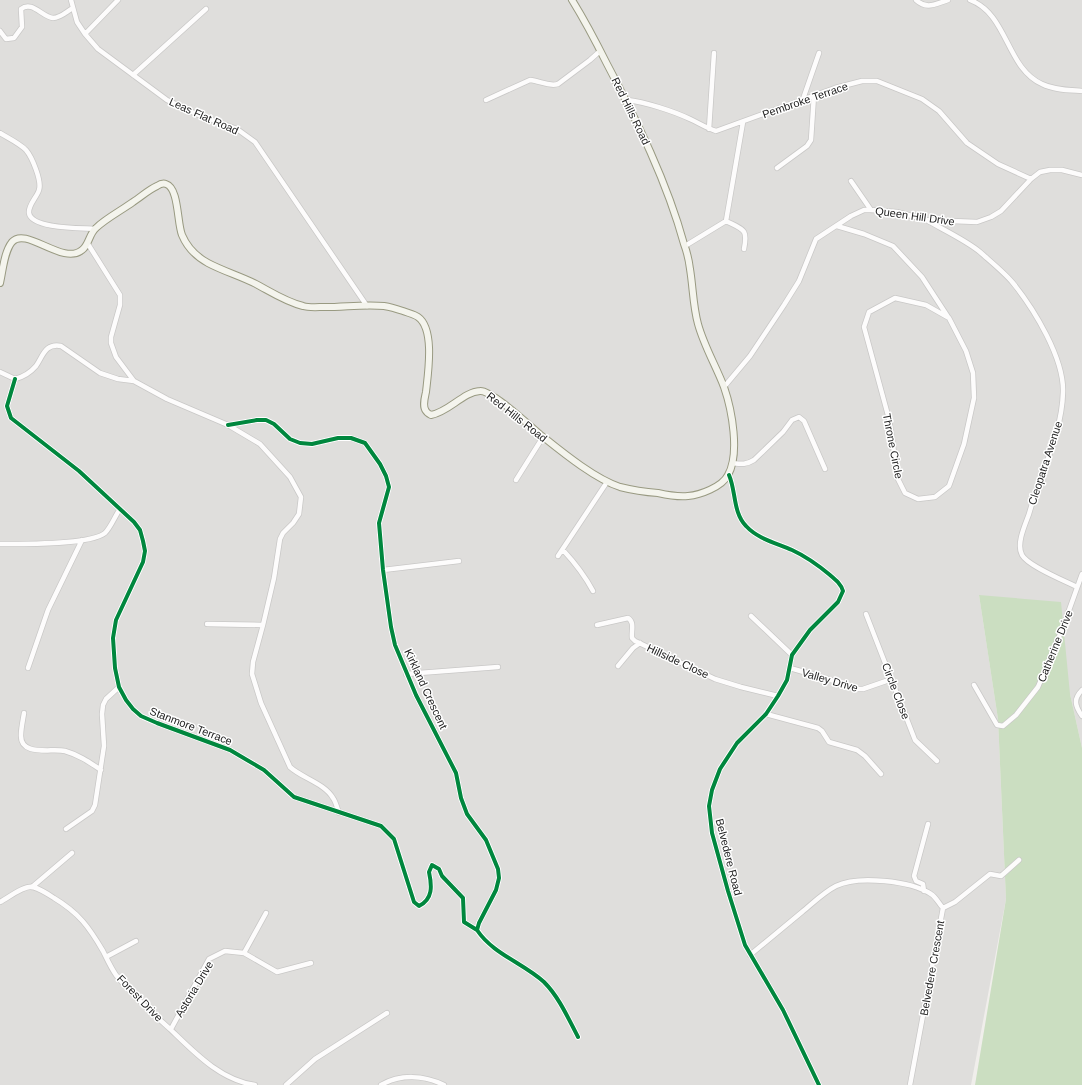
<svg xmlns="http://www.w3.org/2000/svg" width="1082" height="1085" font-family="Helvetica,sans-serif">
	<rect width="100%" height="100%" fill="#f0eeeb"/>
	<path fill="#dfdedc" d="M0,0H1082V748L1070,694L979,595L998,719L1006,899L971,1085H0Z"/>
	<path fill="#cbdec1" d="M979,595L1061,602L1070,694L1082,748V1085H975L1006,899L998,719Z"/>
	<g fill="none" stroke-linecap="round" stroke-linejoin="round">
		<g stroke="#c9c8c7" stroke-width="6">
			<path id="street" d="M71,0L77,22L85,34L98,49L167,100L196,114L237,129L255,142L367,306
				M916,0C927,10 935,4 948,0
				M970,0C1008,14 1006,68 1042,84C1054,90 1069,90 1082,91
				M0,31L6,39L14,38L22,27L21,9C32,0 42,17 53,18C61,18 67,11 73,8
				M85,34L118,0
				M133,75L206,9
				M803,99L819,53
				M486,100L530,80C540,81 549,87 558,84L590,60L600,51
				M627,100C645,102 673,111 690,119C699,123 706,128 716,131L835,88L862,81H877L922,99L939,111L967,143L998,164L1031,179
				M709,129L714,53
				M0,133C8,138 19,143 26,150C32,157 42,181 39,190C37,197 28,205 29,213C31,229 82,228 95,229
				M777,168L807,146L811,140L814,95
				M851,181L871,210
				M726,221C744,230 748,229 744,249
				M928,221C944,230 967,241 980,252C990,261 1005,273 1013,283C1034,309 1064,358 1063,392C1062,434 1040,474 1029,514C1025,525 1016,544 1022,555C1028,566 1065,581 1077,587
				M837,226L864,234L893,246L922,277L948,317
				M88,244L120,295V305L111,337V343L116,357L134,381L167,399L228,425L260,444L290,477L301,497L299,514L293,523L283,533L280,539L274,578L263,625L253,662L252,674L261,703L290,767C302,778 324,783 333,798C336,802 337,808 339,813
				M685,246L726,221L743,122
				M895,298L926,305L949,318L966,351L973,373L974,398L964,444L949,486L935,497L918,499L905,493L898,479L889,419L864,327L869,312Z
				M0,372L15,379
				M15,379L7,406L11,418L79,471L134,522L140,530L143,541L145,551L143,562L116,620L113,638L115,668L119,687L126,700L133,709L141,716L157,723L230,750L264,770L294,797L381,826L394,839L414,902L419,906C433,899 432,886 429,872L432,865L439,869L442,876L463,898L464,922L477,930
				M15,379C23,377 30,373 36,366C43,356 45,343 61,346L100,373L118,379L134,381
				M724,387L750,356L784,305L799,281L816,239L851,216L864,210H871L897,212L927,220L977,222L991,217L1001,211L1031,179L1040,172L1050,170H1062L1082,175
				M228,425L257,420H266L274,424L290,439L300,443L312,444L338,438H351L365,443L380,464L386,476L389,487L379,523L383,570L391,627L395,645L416,695L456,773L461,798L467,814L486,840L498,869L499,878L496,890L479,923L477,930C493,954 523,963 544,982C559,997 568,1018 578,1037
				M732,463C741,464 746,465 754,460L783,432L792,420L799,417L804,421L825,469
				M729,475C736,491 733,513 746,526C758,539 776,543 792,550C805,556 818,565 830,575C836,580 841,584 843,591L838,602L810,630L792,655L787,680L778,696L766,714L737,743L720,769L712,790L709,806L712,833L728,891L745,945L783,1010L819,1085
				M516,480L543,437
				M0,544C21,544 90,545 105,533C111,527 115,516 120,509
				M563,550C575,563 585,576 593,591
				M558,556L607,482
				M383,570L459,561
				M866,614L915,740L937,761
				M751,616L792,655
				M207,624L263,625
				M597,625L628,618C635,622 631,631 632,638L635,641L715,679L741,687L778,696
				M618,666L633,648L640,643
				M28,668L48,610L82,540
				M790,668L828,679L857,689H863L892,679
				M406,674L498,667
				M974,685L997,725L1003,726L1016,715L1038,687L1063,627L1082,574
				M1082,690C1073,699 1075,706 1082,716
				M24,713C23,720 21,728 21,735C20,757 52,748 65,751C79,755 89,762 101,770
				M766,714L818,728L822,731L829,742L857,750L865,756L881,774
				M66,829L92,811L95,805L104,746L102,714L103,705L106,699L119,687
				M32,887L72,853
				M924,891L923,884L916,881L914,876L928,824
				M0,902C8,898 24,885 33,887C40,889 48,894 54,898C79,913 89,927 103,951C107,959 111,968 116,975C132,995 151,1012 170,1029C194,1052 220,1080 255,1085
				M943,908L955,902L990,874L1001,876L1019,860
				M244,953L266,913
				M750,955C768,940 785,926 802,912C813,903 824,892 836,886C858,875 911,881 931,894C936,897 939,904 943,908L910,1085
				M106,957L136,941
				M171,1029L209,959L225,951L244,953L277,972L311,963
				M286,1085L315,1059L387,1013
				M381,1085C400,1074 424,1075 444,1085"/>
		</g>
		<g stroke="#999a82" stroke-width="8">
			<path id="secondary" d="M0,283C3,270 4,252 12,242C26,226 63,266 82,250C89,245 89,234 96,228C105,219 122,210 133,202C141,197 148,190 157,186C160,184 163,183 166,184C179,188 177,223 182,235C187,247 197,257 208,263C223,271 240,276 256,284C271,292 286,302 303,306C309,308 318,307 325,307C345,307 365,304 384,306C390,307 397,309 403,311C408,313 414,314 418,317C435,329 428,373 426,392C425,397 422,406 426,411C427,413 429,414 431,415C449,412 463,392 480,391C492,390 531,427 542,436C562,452 595,479 620,487C632,490 645,492 658,493C667,495 678,497 688,496C700,495 722,487 728,475C740,454 732,410 724,387C716,366 704,346 698,324C693,306 693,287 690,269C689,261 687,252 684,244C667,182 637,121 607,64C596,42 585,21 572,0"/>
		</g>
		<use href="#street" stroke="#fdfcfc" stroke-width="4.5"/>
		<use href="#secondary" stroke="#f4f4ed" stroke-width="6"/>
		<g stroke="#fff" stroke-width="6">
			<path id="cycleway" d="M15,379L7,406L11,418L79,471L134,522L140,530L143,541L145,551L143,562L116,620L113,638L115,668L119,687L126,700L133,709L141,716L157,723L230,750L264,770L294,797L381,826L394,839L414,902L419,906C433,899 432,886 429,872L432,865L439,869L442,876L463,898L464,922L477,930
				M228,425L257,420H266L274,424L290,439L300,443L312,444L338,438H351L365,443L380,464L386,476L389,487L379,523L383,570L391,627L395,645L416,695L456,773L461,798L467,814L486,840L498,869L499,878L496,890L479,923L477,930C493,954 523,963 544,982C559,997 568,1018 578,1037
				M729,475C736,491 733,513 746,526C758,539 776,543 792,550C805,556 818,565 830,575C836,580 841,584 843,591L838,602L810,630L792,655L787,680L778,696L766,714L737,743L720,769L712,790L709,806L712,833L728,891L745,945L783,1010L819,1085"/>
		</g>
		<use href="#cycleway" stroke="#00873e" stroke-width="4"/>
	</g>
	<g text-anchor="middle" dominant-baseline="central" stroke-width="3" stroke-linejoin="round" paint-order="stroke">
		<g font-size="11" fill="#222" stroke="#fff">
			<text transform="translate(805 100) rotate(-19)">Pembroke Terrace</text>
			<text transform="translate(631 111) rotate(64)">Red Hills Road</text>
			<text transform="translate(204 116) rotate(24)">Leas Flat Road</text>
			<text transform="translate(915 216) rotate(8)">Queen Hill Drive</text>
			<text transform="translate(517 417) rotate(38)">Red Hills Road</text>
			<text transform="translate(893 446) rotate(79)">Throne Circle</text>
			<text transform="translate(1045 463) rotate(-72)">Cleopatra Avenue</text>
			<text transform="translate(1055 646) rotate(-68)">Catherine Drive</text>
			<text transform="translate(678 661) rotate(25)">Hillside Close</text>
			<text transform="translate(830 680) rotate(16)">Valley Drive</text>
			<text transform="translate(426 689) rotate(65)">Kirkland Crescent</text>
			<text transform="translate(896 691) rotate(69)">Circle Close</text>
			<text transform="translate(191 726) rotate(21)">Stanmore Terrace</text>
			<text transform="translate(729 857) rotate(76)">Belvedere Road</text>
			<text transform="translate(932 968) rotate(-80)">Belvedere Crescent</text>
			<text transform="translate(194 989) rotate(-59)">Astoria Drive</text>
			<text transform="translate(140 998) rotate(46)">Forest Drive</text>
		</g>
	</g>
</svg>
